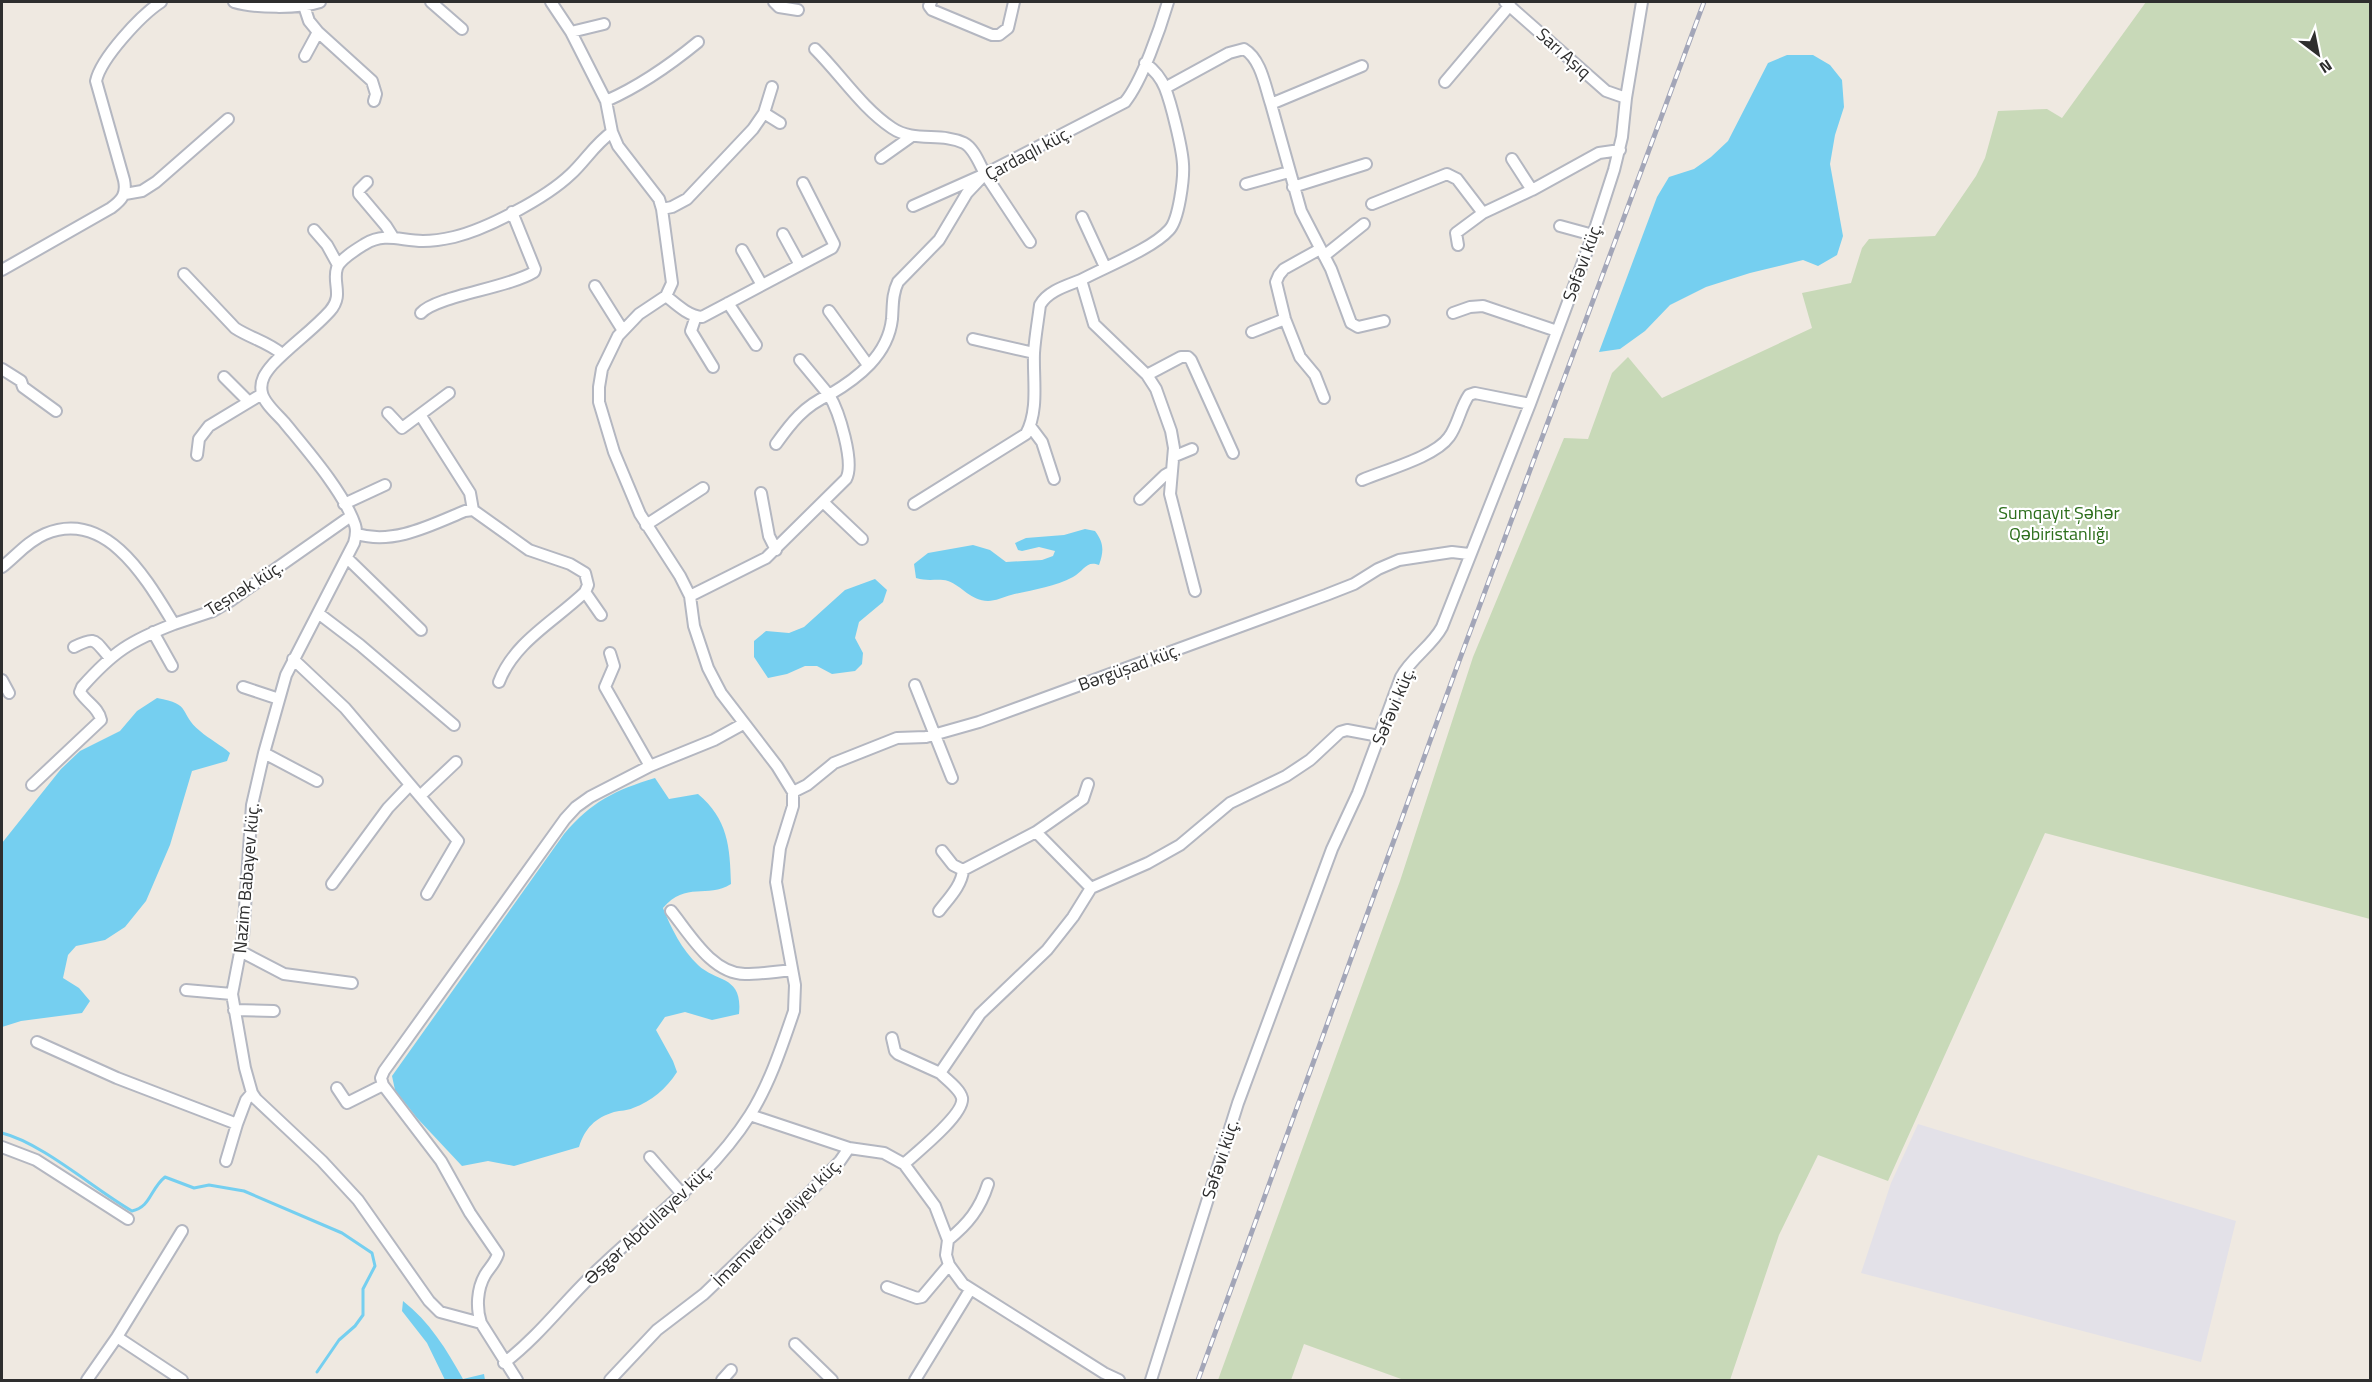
<svg xmlns="http://www.w3.org/2000/svg" width="2372" height="1382" font-family="'Titillium Web',sans-serif">
	<rect width="100%" height="100%" fill="#efe9e1"/>
	<path fill="#e3e1e8" d="M1918,1124L2236,1221L2201,1362L1861,1273L1891,1183Z"/>
	<path fill="#c8d9b8" d="M2146,2H2370V919L2045,833L1888,1181L1818,1155L1779,1235L1730,1380H1404L1304,1344L1291,1380H1218L1400,881L1473,657L1564,438L1588,439L1612,373L1628,357L1662,398L1812,328L1802,293L1851,283L1862,248L1869,239L1935,236L1976,176L1985,158L1998,111L2047,109L2062,118Z"/>
	<path fill="#75cff0" d="M1787,55H1813L1830,65L1842,80L1844,107L1835,135L1830,164L1843,236L1837,255L1818,266L1803,260L1750,273L1706,287L1670,305L1645,331L1620,349L1599,352L1657,197L1669,177L1694,169L1711,157L1728,141L1768,63Z
		M1085,529L1095,531C1104,543 1104,551 1099,565C1086,560 1084,571 1073,577C1054,587 1031,590 1011,595C1004,597 995,601 988,601C971,601 962,586 948,581C938,578 929,582 916,578L914,564L928,553L973,545L990,550L1006,562L1042,560L1053,556L1055,551L1039,547L1022,551L1018,550L1015,543L1026,538L1064,535Z
		M875,579L887,590L883,602L859,622L855,638L863,653L862,664L855,671L832,674L817,666H805L787,674L768,678L754,657V641L766,631L789,633L804,627L845,590Z
		M157,698C193,704 178,713 200,731C209,739 221,745 230,753L227,761L192,771L170,845L146,901L125,927L105,940L76,946L68,955L63,978L79,988L90,1001L82,1013L21,1021L2,1027V843L61,769L80,751L120,731L137,711Z
		M655,778L669,799L698,794C728,819 730,847 731,884C707,899 686,881 663,908C671,928 682,950 698,965C717,983 743,975 739,1014L712,1020L685,1012L665,1017L656,1030L673,1061L677,1072C666,1089 652,1101 633,1108C627,1111 621,1110 614,1112C595,1118 585,1128 579,1147L514,1166L488,1161L462,1166L417,1118L395,1090L392,1076L564,834C591,802 615,790 655,778Z
		M403,1301C429,1321 447,1350 463,1379L484,1374L485,1380H445L427,1343L402,1311Z"/>
	<g fill="none" stroke-linecap="round" stroke-linejoin="round">
		<path stroke="#75cff0" stroke-width="3" d="M2,1133C42,1143 94,1189 132,1211C151,1207 150,1189 165,1177L194,1188L209,1185L244,1191L342,1233L372,1253L375,1266L363,1289V1315L355,1326L339,1340L317,1372"/>
		<g stroke="#b4b7c1" stroke-width="14">
			<path id="minor" d="M234,2C254,8 299,9 320,2
				M431,2L462,29
				M774,2L779,7L798,10
				M931,2L929,6L932,10L992,35H999L1008,28L1014,2
				M1505,2L1606,91L1626,98
				M304,6L309,21L318,32L372,81L376,94L374,101
				M571,32L604,24
				M815,49C841,75 862,108 892,128C914,143 941,132 964,143C974,148 980,165 985,174L913,206
				M305,56L318,32
				M1145,63C1153,69 1161,78 1165,88C1171,103 1182,147 1183,164C1184,178 1179,220 1169,230C1152,249 1105,267 1081,280L1094,324L1147,375L1156,389L1171,431L1174,448L1170,494L1195,591
				M1362,66L1271,104L1301,211L1331,269L1351,323L1358,327L1384,321
				M1445,82L1510,5
				M1165,88L1229,53L1244,49C1261,59 1265,86 1271,104
				M606,101C640,86 670,65 698,42
				M764,113L780,123
				M881,158L912,136
				M1512,159L1532,190
				M985,174L1030,242
				M367,182L359,190V194L386,226L393,237
				M1246,184L1289,172
				M1293,187L1366,164
				M125,194L142,191L156,182L228,119
				M1372,204L1447,174L1457,179L1483,213
				M662,209L672,207L687,199L753,129L764,113L772,87
				M1082,217L1105,267
				M1560,226L1593,235
				M314,230L327,245L338,265
				M783,234L800,265
				M1458,245L1456,233L1483,213L1532,190L1599,153L1620,150
				M1320,249L1284,269L1279,275L1276,282L1285,319L1300,357L1315,375L1324,398
				M742,250L762,285
				M1324,256L1364,224
				M2,270L111,208C122,200 127,194 124,180L96,81C101,58 141,15 161,2
				M184,274L235,328C250,338 268,342 282,354
				M595,286L622,329
				M666,296C676,304 688,316 702,317L832,248L834,244L803,183
				M728,303L756,345
				M829,311L868,365
				M421,313C436,296 508,288 534,272L535,269L512,212
				M1453,313L1470,307L1483,306L1557,331
				M696,316L691,331L713,367
				M1252,332L1285,319
				M973,339L1034,353
				M2,369L21,381L23,387L56,411
				M1147,375L1181,357H1188L1191,360L1233,453
				M224,377L248,401
				M388,413L402,428L449,393
				M421,416L470,493L473,510
				M1030,426L1042,442L1054,479
				M776,444C791,423 804,406 829,395L800,360
				M197,455L199,439L209,426L262,394
				M1175,456L1192,449
				M1362,480C1385,470 1435,457 1449,437C1458,425 1460,408 1469,395L1475,393L1530,404
				M761,493L769,536L776,550
				M1140,499L1165,475L1172,471
				M823,502L862,539
				M344,504L385,485
				M914,504L1026,434C1039,410 1033,380 1034,353C1035,337 1038,321 1040,305C1048,291 1066,286 1081,280
				M646,525L703,488
				M357,534C394,545 431,525 465,511L473,510L529,550L570,564L585,573L588,585L585,592C555,621 514,642 499,682
				M347,558L421,630
				M2,567C16,556 28,541 45,534C107,508 147,580 174,624L213,611L230,601L351,516
				M585,592L601,615
				M690,596L766,558L846,479C855,463 839,411 829,395C858,378 888,355 892,319C893,306 892,294 898,282L939,240L967,193L985,174L1125,102C1142,81 1160,29 1168,2
				M318,613L360,645L454,725
				M153,632L172,666
				M74,647C96,636 94,640 109,657
				M610,653L614,666L605,687L650,766
				M293,659L345,708L458,841L427,894
				M2,680L9,693
				M915,685L952,778
				M243,687L279,699
				M264,753L317,781
				M32,785L101,720C99,708 86,702 80,692L82,687C113,652 130,641 174,624
				M793,792L807,785L834,763L897,738L926,737L979,722L1326,595L1354,584L1378,569L1399,560L1452,552L1469,554
				M420,796L456,762
				M1036,832L1083,799L1088,784
				M332,884L388,808L410,785
				M1091,888L1148,863L1180,845L1230,803L1286,776L1310,760L1340,732L1347,730L1379,736
				M671,911C689,933 712,974 745,974C760,974 776,972 792,970
				M939,911C949,898 962,885 963,870
				M240,951L284,974L352,983
				M186,990L232,994
				M234,1010L274,1011
				M892,1038L895,1051L898,1054L940,1073
				M37,1042L117,1078L237,1124L246,1100L252,1093
				M337,1088L347,1103L383,1085
				M750,1115L849,1148
				M2,1147L36,1160L128,1219
				M650,1157L683,1195
				M226,1161L237,1124
				M904,1164C916,1153 965,1114 962,1098C960,1089 946,1079 940,1073L980,1014L1047,950L1073,917L1091,888L1036,832L963,870L953,865L942,851
				M948,1240C968,1224 980,1209 988,1184
				M887,1287L917,1298L922,1297L949,1265
				M481,1323C476,1308 477,1289 485,1275C490,1267 495,1263 498,1254L470,1213L441,1161L383,1085L381,1078L384,1071L565,819L576,807L590,797L650,766L714,740L743,724
				M117,1337L182,1380
				M795,1344L832,1380
				M504,1363C543,1333 568,1296 604,1264C655,1216 712,1175 750,1115C770,1083 782,1046 794,1011L795,985L776,882L780,848L793,806V792L777,766L721,693L708,668L694,626L690,596L680,576L640,514L614,452L599,402V387L602,369L618,336L639,314L666,296L672,283L662,209L659,199L618,146L612,132L606,101L571,32L551,2
				M87,1380L117,1337L182,1231
				M517,1380L481,1323L440,1312L429,1301L358,1200L322,1161L256,1099L252,1093L245,1068L232,994L243,937L252,805L264,753L286,675L354,543C356,536 357,531 355,525C344,492 306,449 284,422C277,414 264,403 262,393C259,381 266,372 273,364C291,345 313,330 330,311C344,295 332,283 337,268C340,259 357,249 365,244C385,232 401,241 423,241C433,241 445,239 454,237C487,229 546,198 571,174C585,161 595,144 612,132
				M610,1380L657,1330L704,1294L808,1194L840,1161L849,1148L884,1153L904,1164L935,1206L948,1240L946,1255L949,1265L963,1284L1104,1373L1119,1380
				M722,1380L731,1370
				M915,1380L970,1290
				M1151,1380L1238,1103L1332,849L1358,793L1401,677C1412,657 1432,646 1442,627L1530,404L1593,235L1614,170L1622,137L1626,98L1642,2"/>
		</g>
		<use href="#minor" stroke="#fff" stroke-width="10"/>
		<g stroke="#a3a6b8" stroke-width="5">
			<path id="rail" d="M1198,1380L1458,664L1704,2"/>
		</g>
		<use href="#rail" stroke="#fff" stroke-width="3" stroke-dasharray="9" stroke-linecap="butt"/>
	</g>
	<g text-anchor="middle" dominant-baseline="central" stroke-width="4.5" stroke-linejoin="round" paint-order="stroke">
		<g font-size="18" fill="#2e2e2e" stroke="#fff">
			<text transform="translate(1564 53) rotate(42)">Sarı Aşıq</text>
			<text transform="translate(1028 153) rotate(-28)">Çardaqlı küç.</text>
			<text transform="translate(1582 262) rotate(-70)">Səfəvi küç.</text>
			<text transform="translate(244 588) rotate(-32)">Teşnək küç.</text>
			<text transform="translate(1129 667) rotate(-20)">Bərgüşad küç.</text>
			<text transform="translate(1393 706) rotate(-67)">Səfəvi küç.</text>
			<text transform="translate(246 878) rotate(-85)">Nazim Babayev küç.</text>
			<text transform="translate(1220 1159) rotate(-72)">Səfəvi küç.</text>
			<text transform="translate(777 1222) rotate(-45)">İmamverdi Vəliyev küç.</text>
			<text transform="translate(648 1224) rotate(-43)">Əsgər Abdullayev küç.</text>
		</g>
		<g font-size="18" fill="#2c6e1b" stroke="#fff">
			<text x="2059" y="512">Sumqayıt Şəhər<tspan x="2059" dy="21">Qəbiristanlığı</tspan></text>
		</g>
	</g>
	<rect width="2372" height="1382" fill="none" stroke="#2e2e2e" stroke-width="6"/>
	<g transform="translate(2318 54) rotate(148)" stroke="#ffffff" stroke-width="4.5" paint-order="stroke">
	<path d="M0-4.5L10 22L0 15L-10 22Z" fill="#2e2e2e"/>
	<text y="-9" font-size="16" font-weight="bold" text-anchor="middle" fill="#2e2e2e">N</text>
	</g>
</svg>
